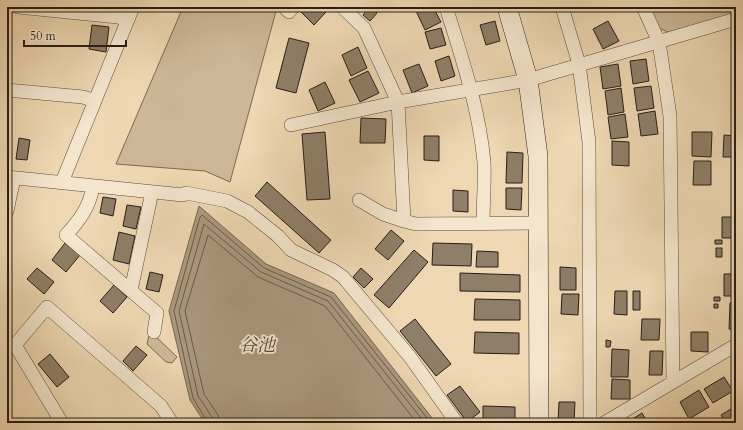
<svg xmlns="http://www.w3.org/2000/svg" width="743" height="430" font-family="Cardo,'Noto Serif JP',serif">
	<rect width="100%" height="100%" fill="#eed7b2"/>
	<filter id="stains"><feTurbulence type="fractalNoise" baseFrequency=".005" numOctaves="4"/><feColorMatrix values="0 0 0 0 .2 0 0 0 0 .09 0 0 0 0 .02 0 0 0 .5 -.17"/></filter>
	<radialGradient id="worn" r=".72"><stop offset=".6" stop-color="#630" stop-opacity="0"/><stop offset="1" stop-color="#630" stop-opacity=".3"/></radialGradient>
	<path fill="#cdb798" stroke="#7b6a58" d="M183,7H273L276,11L230,182L205,171L116,164Z
		M650,7H736V14L670,33L659,28Z
		M150,331L177,357L172,363L166,362L147,344Z"/>
	<path fill="#ab987e" stroke="#776755" d="M199,206L266,264L334,293L436,423H205L190,400L169,311Z"/>
	<g fill="none" stroke-linecap="round" stroke-linejoin="round">
		<path stroke="#6a5a4b" stroke-width="1" d="M208,423L193,398L174,311L200,217L202,215L264,268L331,297L431,423
			M213,423L212,417L198,396L179,311L204,224L261,272L328,301L425,423
			M220,423L218,415L204,394L185,311L208,235L258,277L325,306L417,423"/>
	</g>
	<path fill="#8f7e68" stroke="#291d18" d="M302,7H320L326,12L314,25L299,10Z
		M370,7L377,13L370,21L363,15Z
		M420,7H433L441,22L425,30L415,9Z
		M495,21L500,41L486,45L480,25Z
		M608,21L619,41L603,49L593,29Z
		M92,25L109,27L106,52L89,49Z
		M441,28L446,45L430,49L425,32Z
		M289,38L309,43L296,93L276,88Z
		M358,47L367,68L351,76L342,55Z
		M449,56L455,76L441,81L435,61Z
		M646,59L649,81L633,84L630,61Z
		M419,64L428,86L412,93L403,70Z
		M618,64L621,86L603,89L600,67Z
		M368,71L379,93L360,102L349,80Z
		M325,82L335,103L318,111L309,90Z
		M651,86L654,108L637,111L634,88Z
		M621,88L624,112L608,115L605,91Z
		M655,111L658,134L641,136L638,114Z
		M625,114L628,137L611,139L608,117Z
		M361,118L386,119L385,143H360Z
		M325,132L330,199L307,200L302,134Z
		M692,132H712L711,157L692,156Z
		M724,135L736,136V157H723Z
		M424,136H439V161L424,160Z
		M19,138L30,140L27,160L16,159Z
		M612,141L629,142V166L612,165Z
		M507,152L523,153L522,183H506Z
		M694,161H711V185H693Z
		M267,182L331,240L319,253L255,196Z
		M506,188H522L521,210L506,209Z
		M453,190L468,191V212L453,211Z
		M103,197L116,199L113,216L100,213Z
		M127,205L141,207L136,229L123,226Z
		M722,217H736V238H722Z
		M391,230L404,241L388,260L375,249Z
		M119,232L135,236L129,264L113,260Z
		M715,240H722V244H715Z
		M65,243L80,255L66,272L52,260Z
		M433,243L472,244L471,266L432,265Z
		M716,248H722V257H716Z
		M414,250L428,262L389,308L374,295Z
		M477,251L498,252V267H476Z
		M560,267L576,268V290H560Z
		M37,268L54,282L44,294L27,279Z
		M361,268L373,279L364,288L353,277Z
		M150,272L163,275L159,292L146,289Z
		M460,273L520,275V292L460,291Z
		M724,274H736V296H724Z
		M114,285L127,297L113,313L100,301Z
		M615,291H627V315L614,314Z
		M633,291H640V310H633Z
		M562,294H579L578,315L561,314Z
		M714,297H720V301H714Z
		M475,299L520,300V320H474Z
		M730,303H736V330L729,329Z
		M714,304H718V308H714Z
		M7,315L12,323L7,326Z
		M415,319L451,364L436,376L400,331Z
		M642,319H660L659,340H641Z
		M475,332L519,333V354L474,353Z
		M691,332H708V352L691,351Z
		M606,340L611,341L610,347H606Z
		M136,346L147,355L133,371L123,361Z
		M612,349L629,350L628,377H611Z
		M650,351H663L662,375H649Z
		M50,354L69,377L57,387L38,364Z
		M724,377L733,391L713,403L704,389Z
		M612,379L630,380V399H611Z
		M460,386L480,412L467,422L447,395Z
		M699,390L709,407L689,419L680,402Z
		M559,402H575L574,422H558Z
		M483,406L515,407V423H483Z
		M736,406V423H726L721,415Z
		M642,413L648,423H626Z"/>
	<g fill="none" stroke-linecap="round" stroke-linejoin="round">
		<g stroke="#5a4c3e" stroke-width="14">
			<path id="street" d="M18,7L118,17L128,20
				M284,7L289,12L293,7
				M342,7L364,28L398,102L404,221L416,224L538,223
				M446,7C462,58 479,108 484,162C485,182 483,203 483,224
				M562,7L579,64L589,142L590,423
				M643,7L659,42L670,116L673,382
				M7,90L83,97L95,101
				M291,125L398,102L528,80L736,19
				M7,177L183,195L186,193L227,201L248,212L278,236L291,250L333,270L343,277L410,357L457,423
				M62,182L133,7
				M93,186C90,206 80,220 66,235L157,313L154,332
				M359,200L383,214L404,221
				M7,211L14,178
				M131,290L152,192
				M15,345L62,423
				M7,347L15,345L47,307L161,406L172,423
				M604,423L736,345"/>
		</g>
		<g stroke="#291d18" stroke-width="20">
			<path id="secondary" d="M507,7L528,80L538,156L539,423"/>
		</g>
		<use href="#street" stroke="#f4e5cd" stroke-width="13"/>
		<use href="#secondary" stroke="#f4e5cd" stroke-width="19"/>
	</g>
	<g text-anchor="middle" dominant-baseline="central" stroke-width="3.5" stroke-linejoin="round" paint-order="stroke">
		<g font-size="18" font-style="italic" fill="#56483c" stroke="#f4e5cd">
			<text x="257" y="345">谷池</text>
		</g>
	</g>
	<rect width="743" height="430" fill="none" stroke="#eed7b2" stroke-width="24"/>
	<rect x="8" y="8" width="727" height="414" fill="none" stroke="#291d18" stroke-width="2"/>
	<rect x="12" y="12" width="719" height="406" fill="none" stroke="#291d18"/>
	<path d="M24 40v6h102v-6" fill="none" stroke="#291d18" stroke-width="2"/>
	<text x="30" y="40" font-size="12" fill="#291d18" stroke="#f4e5cd" stroke-width="3" paint-order="stroke">50 m</text>
	<rect width="100%" height="100%" filter="url(#stains)"/>
	<rect width="100%" height="100%" fill="url(#worn)"/>
</svg>
